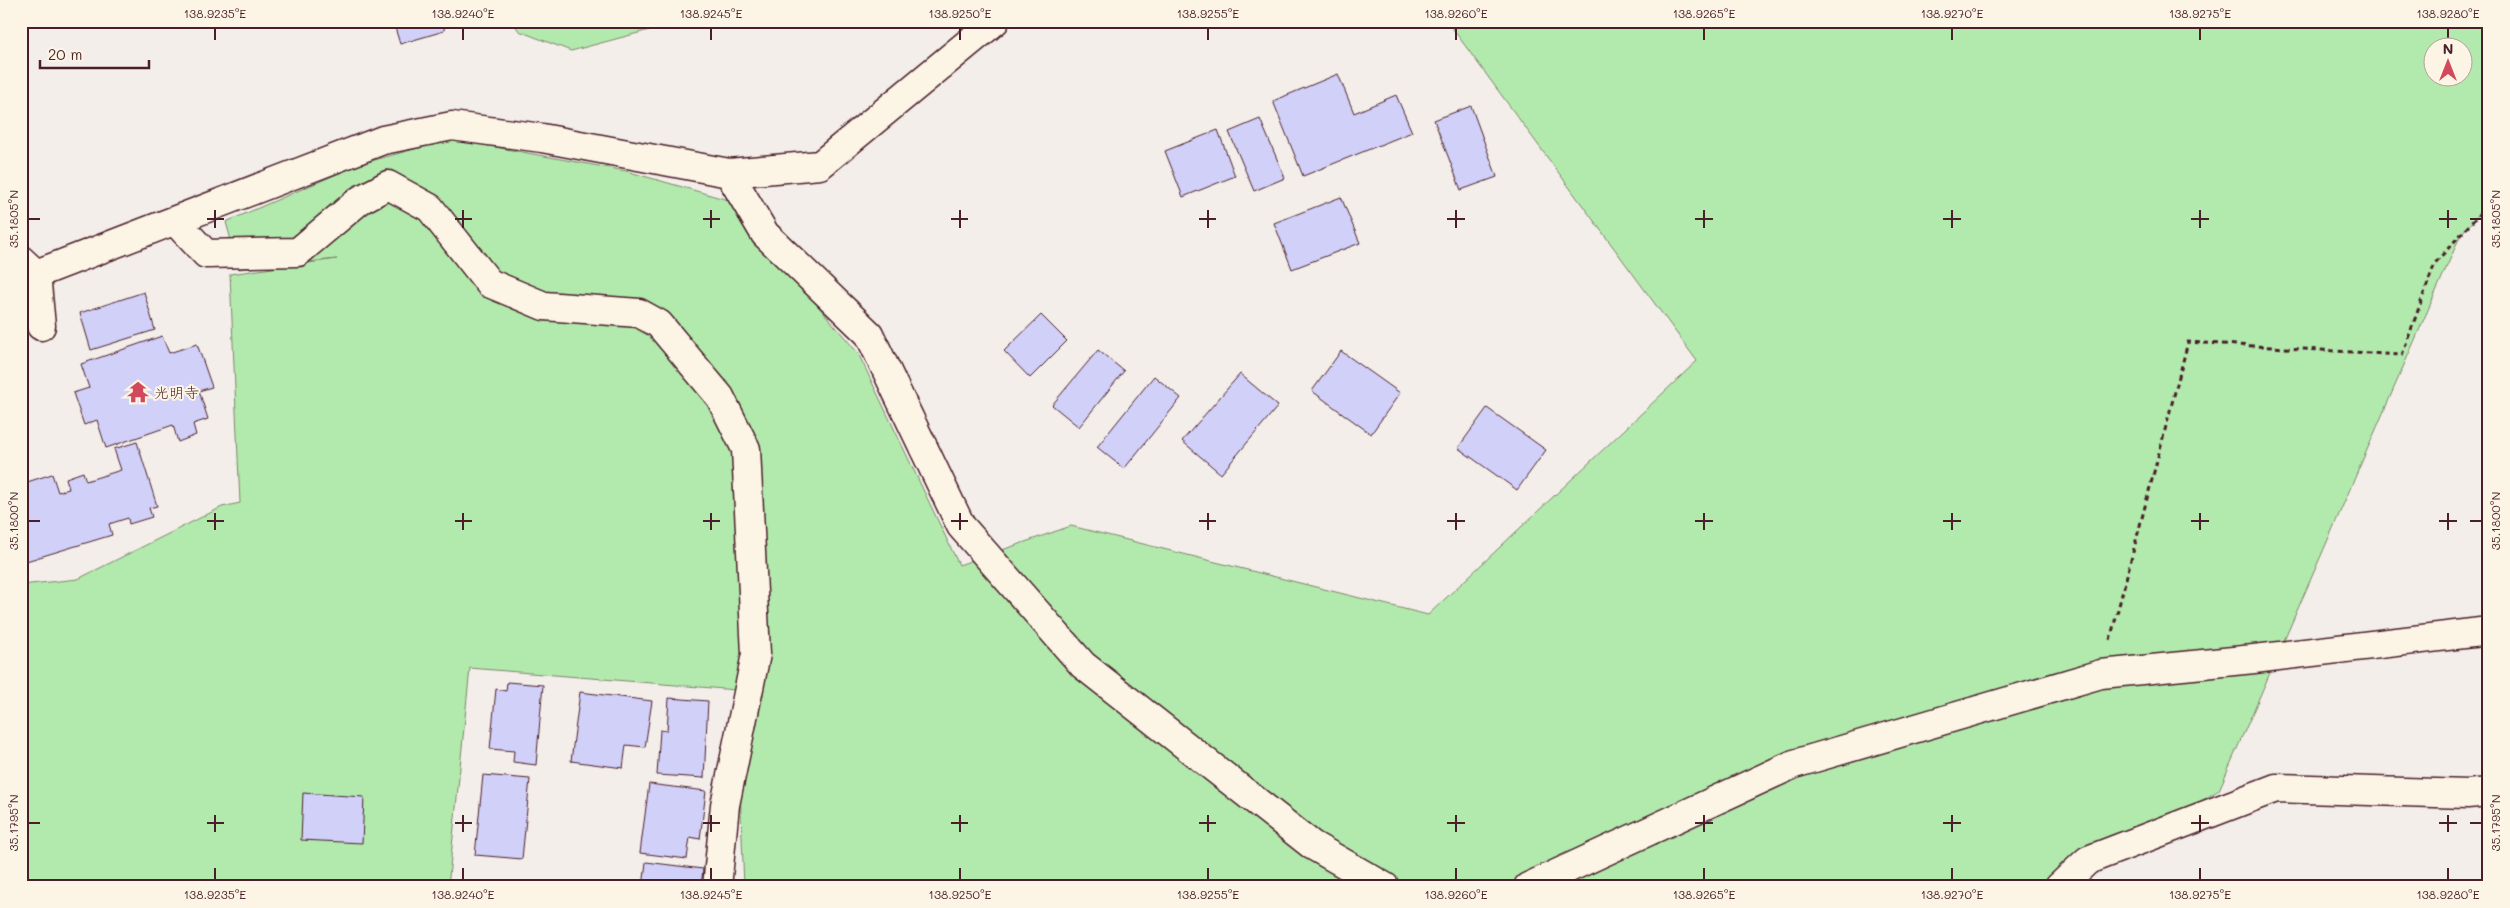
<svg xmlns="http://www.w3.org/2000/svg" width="2510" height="908" font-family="Mali,'Klee One',sans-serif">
	<rect width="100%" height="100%" fill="#f3eee9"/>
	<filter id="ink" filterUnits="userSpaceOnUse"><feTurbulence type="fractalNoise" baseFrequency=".02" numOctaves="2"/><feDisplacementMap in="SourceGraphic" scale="10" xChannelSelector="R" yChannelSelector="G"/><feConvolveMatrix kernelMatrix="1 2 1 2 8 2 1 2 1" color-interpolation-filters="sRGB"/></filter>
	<g filter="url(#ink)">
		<path fill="#b2eaad" stroke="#7e846c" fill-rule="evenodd" d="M512,21H683L571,51L519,31Z
			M1447,21H2489V203L2461,234L2219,790L2065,887H744L736,690L470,668L448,887H21V585L78,579L222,507L240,503L230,274L337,259L239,269L226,222L360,164L451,139L626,171L728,200L858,353L959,565L1071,526L1428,615L1697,361ZM2432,48H2462V78H2432Z"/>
		<path fill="#d0d0f9" stroke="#4a1f2b" d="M393,21H445L444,31L400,44Z
			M1338,74L1354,113L1396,95L1412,132L1303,176L1273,101Z
			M1471,106L1497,177L1461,190L1434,120Z
			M1260,119L1285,178L1254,191L1229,132Z
			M1218,130L1235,176L1183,197L1165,151Z
			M1341,197L1360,243L1292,269L1274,223Z
			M144,292L155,330L91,350L80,313Z
			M1041,315L1067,341L1030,378L1004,351Z
			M162,336L169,353L197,344L212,387L199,391L208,419L193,424L196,435L178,442L173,425L106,448L97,420L84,425L73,393L89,388L81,364Z
			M1098,350L1124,371L1079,427L1052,405Z
			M1341,351L1400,393L1371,434L1312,391Z
			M1240,374L1278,406L1221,474L1182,441Z
			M1154,376L1181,398L1124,469L1097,447Z
			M1487,408L1546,450L1517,490L1458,448Z
			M137,442L157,506L149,508L152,517L129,524L128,518L109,524L112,535L23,562L21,484L52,474L58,492L69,489L66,478L83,472L86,481L121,470L114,449Z
			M507,682L543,685L536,765L513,762L514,751L490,749L496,689L506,691Z
			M580,692L652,701L645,747L626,745L623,768L571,761Z
			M669,698L708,701L704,778L657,775L660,730L667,731Z
			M483,775L530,779L522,859L475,855Z
			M649,784L706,791L700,839L690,837L687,859L640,853Z
			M303,793L364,797L362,843L301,840Z
			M646,862L703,869L701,887H643Z"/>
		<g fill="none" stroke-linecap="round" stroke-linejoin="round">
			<g stroke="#4a1f2b" stroke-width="31">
				<path id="minor" d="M729,173L765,234L869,334L961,526L1083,665L1312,845L1385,887
					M175,221L206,254L298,252L360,200L388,185L430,208L489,283L544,306L639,313L659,324L720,397L746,449L756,654L725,805L717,887
					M21,260L36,274L41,326
					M21,287L36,274L383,140L452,126L542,138L729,173L820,165L995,21
					M1528,887L1794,764L2101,674L2254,659L2489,631
					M2059,887L2088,860L2276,788L2467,794L2489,792"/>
			</g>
			<path stroke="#4a1f2b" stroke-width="3" stroke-dasharray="5 4" stroke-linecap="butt" d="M2110,640L2188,342L2402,355L2435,263L2489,203"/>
			<use href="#minor" stroke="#fcf5e5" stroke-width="28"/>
		</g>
	</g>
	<path fill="none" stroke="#4a1f2b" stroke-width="2" d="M215,28V40M463,28V40M711,28V40M960,28V40M1208,28V40M1456,28V40M1704,28V40M1952,28V40M2200,28V40M2448,28V40M215,210V228M463,210V228M711,210V228M960,210V228M1208,210V228M1456,210V228M1704,210V228M1952,210V228M2200,210V228M2448,210V228M28,219H40M207,219H224M455,219H472M703,219H720M951,219H968M1199,219H1216M1447,219H1465M1695,219H1713M1943,219H1961M2191,219H2209M2439,219H2457M2470,219H2482M215,513V530M463,513V530M711,513V530M960,513V530M1208,513V530M1456,513V530M1704,513V530M1952,513V530M2200,513V530M2448,513V530M28,521H40M207,521H224M455,521H472M703,521H720M951,521H968M1199,521H1216M1447,521H1465M1695,521H1713M1943,521H1961M2191,521H2209M2439,521H2457M2470,521H2482M215,815V832M463,815V832M711,815V832M960,815V832M1208,815V832M1456,815V832M1704,815V832M1952,815V832M2200,815V832M2448,815V832M28,823H40M207,823H224M455,823H472M703,823H720M951,823H968M1199,823H1216M1447,823H1465M1695,823H1713M1943,823H1961M2191,823H2209M2439,823H2457M2470,823H2482M215,868V880M463,868V880M711,868V880M960,868V880M1208,868V880M1456,868V880M1704,868V880M1952,868V880M2200,868V880M2448,868V880"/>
	<defs>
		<g id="temple-bare" transform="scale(1.725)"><path d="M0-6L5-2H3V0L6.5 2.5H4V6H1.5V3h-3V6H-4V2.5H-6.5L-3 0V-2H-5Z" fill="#d1495b" stroke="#fcf5e5" stroke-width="2.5" paint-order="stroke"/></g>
	</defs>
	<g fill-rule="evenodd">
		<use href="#temple-bare" x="138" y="392"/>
	</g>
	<g text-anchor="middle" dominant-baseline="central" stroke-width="4" stroke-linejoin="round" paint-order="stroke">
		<g font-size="15" fill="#4a1f2b" stroke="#fcf5e5" text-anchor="start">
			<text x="154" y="392">光明寺</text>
		</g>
	</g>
	<rect width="2510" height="908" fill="none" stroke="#fcf5e5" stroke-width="55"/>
	<g transform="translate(2448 62)"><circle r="24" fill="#fcf5e5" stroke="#b59f9b"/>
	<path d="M0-4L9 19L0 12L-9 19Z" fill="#d1495b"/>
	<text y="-8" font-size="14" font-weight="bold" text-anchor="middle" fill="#4a1f2b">N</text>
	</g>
	<path d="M40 60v8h109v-8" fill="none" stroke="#4a1f2b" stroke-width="2.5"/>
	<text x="48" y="60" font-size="15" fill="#4a1f2b" stroke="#fcf5e5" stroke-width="4" paint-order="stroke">20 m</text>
	<rect x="28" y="28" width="2454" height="852" fill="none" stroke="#4a1f2b" stroke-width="2"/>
	<g font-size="12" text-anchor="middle" fill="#4a1f2b">
		<text x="215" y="18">138.9235°E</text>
		<text x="463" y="18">138.9240°E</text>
		<text x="711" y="18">138.9245°E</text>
		<text x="960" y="18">138.9250°E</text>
		<text x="1208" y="18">138.9255°E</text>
		<text x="1456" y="18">138.9260°E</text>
		<text x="1704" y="18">138.9265°E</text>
		<text x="1952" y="18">138.9270°E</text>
		<text x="2200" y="18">138.9275°E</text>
		<text x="2448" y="18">138.9280°E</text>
		<text transform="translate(14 219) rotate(-90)" y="4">35.1805°N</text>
		<text transform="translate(2496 219) rotate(-90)" y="4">35.1805°N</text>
		<text transform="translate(14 521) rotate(-90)" y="4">35.1800°N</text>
		<text transform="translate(2496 521) rotate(-90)" y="4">35.1800°N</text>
		<text transform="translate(14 823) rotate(-90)" y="4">35.1795°N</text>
		<text transform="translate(2496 823) rotate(-90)" y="4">35.1795°N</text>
		<text x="215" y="899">138.9235°E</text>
		<text x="463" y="899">138.9240°E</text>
		<text x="711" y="899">138.9245°E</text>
		<text x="960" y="899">138.9250°E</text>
		<text x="1208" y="899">138.9255°E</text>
		<text x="1456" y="899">138.9260°E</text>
		<text x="1704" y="899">138.9265°E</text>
		<text x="1952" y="899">138.9270°E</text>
		<text x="2200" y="899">138.9275°E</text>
		<text x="2448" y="899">138.9280°E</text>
	</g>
</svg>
